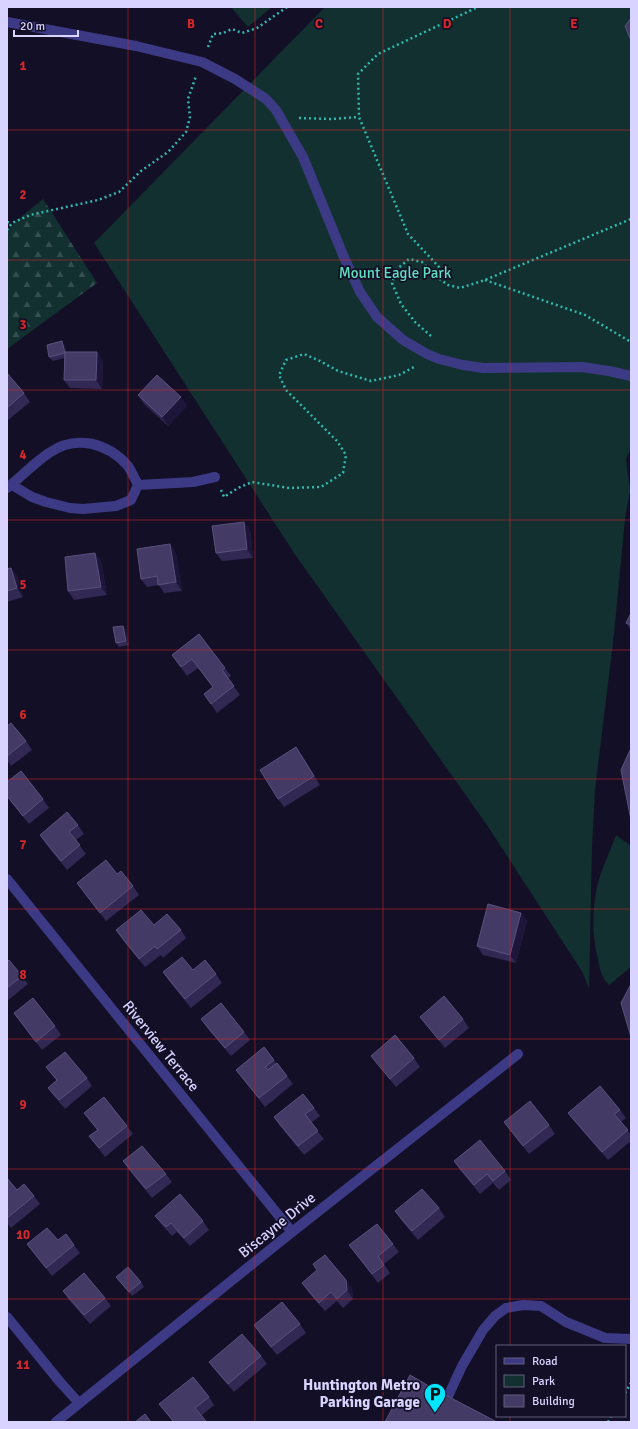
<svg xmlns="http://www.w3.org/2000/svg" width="638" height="1429" font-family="Signika,sans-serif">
	<defs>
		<pattern id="forest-firs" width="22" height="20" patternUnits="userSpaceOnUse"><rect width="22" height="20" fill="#12302f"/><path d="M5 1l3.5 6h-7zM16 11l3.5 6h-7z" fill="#344d4e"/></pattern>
	</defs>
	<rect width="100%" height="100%" fill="#130f26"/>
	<path fill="url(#forest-firs)" d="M43,199L97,283L7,349V232L15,222Z"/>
	<path fill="#12302f" d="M231,7H272L248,27Z
		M325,7H631V448L626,459L630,491L625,519L614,634L595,790L592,847L589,989L583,973L487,825L294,553L94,243Z
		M616,835L631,846V967L609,985C600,976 600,967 597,955C592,932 592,910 597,887C601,870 610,852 616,835Z"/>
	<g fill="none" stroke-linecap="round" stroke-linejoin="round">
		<path stroke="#2fb8b0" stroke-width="2.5" stroke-dasharray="2 3" stroke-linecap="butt" d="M208,47L213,34L223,33L232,29L242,33L257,28L287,7
			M299,118L331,119L359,117
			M7,222L12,223
			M7,230L12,223L30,215L98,200L119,192L141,171L168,152L186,132L190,117L188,99L196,76
			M434,275L440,268L408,234L359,117L358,74L378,54L478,7
			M485,280L585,315L631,342
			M431,336L415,322L401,304L392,283L397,269L409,259L422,262L434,275L448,285L460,288L485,280L631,219
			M221,490L224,497L238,488L252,482L289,488L321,487L343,473L346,455L337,441L286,390L279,375L286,360L304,354L320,361L338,371L371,381L399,375L416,366
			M625,1393L631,1383
			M608,1422L611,1416"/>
		<path stroke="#3d3a85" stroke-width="10" d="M7,22L136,46L202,62L235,79L266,99L276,110L303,157L343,255L360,292L377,317L403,340L427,354L439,359L463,365L483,368L582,367L609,371L631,376
			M444,1405L462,1366L483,1330L495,1316L506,1308L523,1305L541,1306L566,1322L605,1338L631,1339"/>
		<path stroke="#3d3a85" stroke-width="10" d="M12,485L32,497L46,502L70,508L83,509L116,506L131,500L138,485
			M7,488C21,477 34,463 49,453C76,434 108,443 128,466C132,472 135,479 138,485L193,482L215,477
			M7,879L292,1232
			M7,1317L60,1382L79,1403
			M56,1422L292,1232L518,1054"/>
	</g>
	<path fill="#312854" d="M65,346L66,352H97L103,361L102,389L70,388L64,380V358L53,361L49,357Z
		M7,373L24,393L30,402L7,421Z
		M138,395L181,397L187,406L168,426L144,404Z
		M244,522L250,530L253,558L222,561L216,553Z
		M95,553L101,561L107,595L74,600L68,591Z
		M176,553L182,591L164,593L159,585L147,587L141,579Z
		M11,568L17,576L23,597L7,602V569Z
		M631,613V630L626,623Z
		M123,626L126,630L129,645L119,647L116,643Z
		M199,634L231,676L228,678L240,695L217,713L204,694L213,687L198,668L187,676L172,655Z
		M7,726L26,741L32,750L11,766L9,762L7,764Z
		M302,756L320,785L284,807L278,799Z
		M7,782L43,799L49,808L29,824L7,797Z
		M78,825L84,834L76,840L86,854L67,870L46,844L40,835Z
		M117,874L133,886L139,895L106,921L77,883Z
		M521,913L527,921L516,963L483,955L477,946Z
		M154,925L181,930L186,938L163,958L161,955L145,967L122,939L116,930Z
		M7,962L22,976L28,984L7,1001Z
		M163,972L216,974L222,983L191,1008L169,981Z
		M14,1013L55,1026L61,1035L42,1050Z
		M420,1017L463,1019L469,1028L445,1048L426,1025Z
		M201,1019L244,1032L250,1040L231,1056L207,1028Z
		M264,1047L276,1063L287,1076L293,1084L265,1107L242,1078L236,1070Z
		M371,1056L414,1058L420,1067L396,1087L377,1064Z
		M46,1067L87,1078L92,1086L65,1109L54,1096L48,1088L57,1081Z
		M314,1108L320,1116L311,1123L324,1139L304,1155L280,1126L274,1117Z
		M620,1110L626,1118L621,1122L631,1135V1141L608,1160L574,1121L568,1113Z
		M84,1113L127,1126L133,1134L105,1157L89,1136L97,1130Z
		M504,1122L549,1125L555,1134L529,1154Z
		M123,1161L166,1174L172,1182L152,1198L129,1170Z
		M454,1161L505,1171L511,1180L499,1190L493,1183L480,1194L460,1170Z
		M7,1178L17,1190L34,1196L40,1204L11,1228L7,1223Z
		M439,1208L445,1217L418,1240L401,1220L395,1211Z
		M155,1216L203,1221L209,1230L190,1246L177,1232L172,1236L161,1224Z
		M58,1240L74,1245L80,1253L52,1276L33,1252L27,1244Z
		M393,1244L399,1252L384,1264L390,1273L378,1283L349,1245Z
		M116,1277L141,1282L144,1287L132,1296Z
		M302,1283L352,1288L353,1299L343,1308L337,1301L325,1311L308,1292Z
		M63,1291L105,1298L111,1306L90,1324L69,1300Z
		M300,1324L306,1333L277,1355L260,1334L254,1325Z
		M261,1356L267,1364L234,1392L215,1370L209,1362Z
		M209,1397L214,1405L201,1416L206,1422H173L159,1404Z"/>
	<path fill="#1d163a" d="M62,341L65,346L68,357L65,353Z
		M97,352L103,361L102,389L96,380Z
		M181,397L187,406L168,426L162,417Z
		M244,522L250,530L253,558L247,549Z
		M170,544L176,553L182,591L176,582Z
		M95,553L101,561L107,595L101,587Z
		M11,568L17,576L23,597L17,588Z
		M123,626L126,630L129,645L126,641Z
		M296,747L302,756L320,785L314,776Z
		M521,913L527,921L516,963L510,955Z
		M346,1280L352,1288L353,1299L347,1290Z"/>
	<path fill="#433a66" stroke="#5a527e" d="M631,18V41L625,26Z
		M62,341L65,353L49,357L47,345Z
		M65,352H97L96,380H64Z
		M7,373L24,393L7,408Z
		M157,375L181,397L162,417L138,395Z
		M244,522L247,549L216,553L212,526Z
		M170,544L176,582L158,585L157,576L141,579L137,549Z
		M95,553L101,587L68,591L65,557Z
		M11,568L17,588L7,591V569Z
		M631,613V625L626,623Z
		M123,626L126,641L116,643L113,627Z
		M199,634L225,668L222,670L234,686L211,704L204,694L213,687L192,659L181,667L172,655Z
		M11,723L26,741L7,756V726Z
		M296,747L314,776L278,799L260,770Z
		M630,750L631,751V820L621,770Z
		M21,771L43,799L23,816L7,796V782Z
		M67,812L78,825L69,832L80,845L61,861L40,835Z
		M106,860L117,874L121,871L133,886L100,913L77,883Z
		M488,904L521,913L510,955L477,946Z
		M141,910L154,925L167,914L181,930L157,949L155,946L139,959L116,930Z
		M182,957L193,970L205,960L216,974L185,999L163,972Z
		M9,960L22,976L7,988V962Z
		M631,984V1037L621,1003Z
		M444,996L463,1019L439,1040L420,1017Z
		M33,998L55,1026L36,1042L14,1013Z
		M221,1003L244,1032L225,1048L201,1019Z
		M395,1035L414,1058L390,1079L371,1056Z
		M264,1047L274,1060L265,1067L268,1070L277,1063L287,1076L259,1098L236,1070Z
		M65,1052L87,1078L59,1100L48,1088L57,1080L46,1067Z
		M600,1086L620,1110L614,1114L628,1130L602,1152L568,1113Z
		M303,1094L314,1108L305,1114L318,1131L298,1146L274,1117Z
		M104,1097L127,1126L99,1148L89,1136L98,1130L84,1113Z
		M530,1101L549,1125L523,1146L504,1122Z
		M480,1140L505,1171L493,1181L487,1174L474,1185L454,1161Z
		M142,1146L166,1174L146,1189L123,1161Z
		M7,1178L17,1190L24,1184L34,1196L7,1218Z
		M422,1189L439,1208L412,1231L395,1211Z
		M180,1194L203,1221L184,1238L171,1223L166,1227L155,1216Z
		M377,1224L393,1244L378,1256L384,1265L372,1274L349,1245Z
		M47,1228L58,1240L66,1234L74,1245L46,1268L27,1244Z
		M325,1255L346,1280L347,1290L337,1299L331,1292L319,1303L302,1283L317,1270L313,1264Z
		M128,1267L141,1282L129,1292L116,1277Z
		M84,1273L105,1298L84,1315L63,1291Z
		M282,1302L300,1324L271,1347L254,1325Z
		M242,1334L261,1356L228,1384L209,1362Z
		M410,1375L434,1389L497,1422H385Z
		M193,1377L209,1397L195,1408L206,1421L205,1422H174L159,1404Z
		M145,1414L151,1422H135Z"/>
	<path fill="none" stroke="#d62828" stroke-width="1" stroke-opacity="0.55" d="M128,7V1422M255,7V1422M383,7V1422M510,7V1346M7,130H631M7,260H631M7,390H631M7,520H631M7,650H631M7,779H631M7,909H631M7,1039H631M7,1169H631M7,1299H631M510,1416V1422"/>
	<defs>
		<g id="parking-pin" transform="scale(1.15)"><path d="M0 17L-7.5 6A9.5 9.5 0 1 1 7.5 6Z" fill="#00e5ff" stroke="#130f26"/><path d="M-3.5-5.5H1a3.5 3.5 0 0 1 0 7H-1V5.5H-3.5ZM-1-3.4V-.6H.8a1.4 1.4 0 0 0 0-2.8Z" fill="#111"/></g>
	</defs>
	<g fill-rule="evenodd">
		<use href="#parking-pin" x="435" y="1394"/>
	</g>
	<g text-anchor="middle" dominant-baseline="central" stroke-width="3.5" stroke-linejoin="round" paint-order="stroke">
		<g font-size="15" fill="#5fe0c0" stroke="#130f26">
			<text x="395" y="273">Mount Eagle Park</text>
		</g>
		<g font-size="15" fill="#d9d4ff" stroke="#130f26">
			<text transform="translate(161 1046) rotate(51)">Riverview Terrace</text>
			<text transform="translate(277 1225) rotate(-39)">Biscayne Drive</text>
		</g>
		<g font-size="15" font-weight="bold" fill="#d9d4ff" stroke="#130f26" text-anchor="end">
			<text x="420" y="1385">Huntington Metro<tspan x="420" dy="17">Parking Garage</tspan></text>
		</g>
	</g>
	<g font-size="13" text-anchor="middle" font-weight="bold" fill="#d62828" stroke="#130f26" stroke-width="3.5" stroke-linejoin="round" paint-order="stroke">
		<text x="191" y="28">B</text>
		<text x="319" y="28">C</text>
		<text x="447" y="28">D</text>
		<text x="574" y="28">E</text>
		<text x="23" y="70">1</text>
		<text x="23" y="199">2</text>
		<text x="23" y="329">3</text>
		<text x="23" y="459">4</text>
		<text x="23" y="589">5</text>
		<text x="23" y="719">6</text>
		<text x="23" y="849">7</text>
		<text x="23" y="979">8</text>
		<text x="23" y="1109">9</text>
		<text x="23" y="1239">10</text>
		<text x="23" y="1369">11</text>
	</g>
	<rect width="638" height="1429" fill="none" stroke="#d9d4ff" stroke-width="16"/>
	<rect x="496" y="1345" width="130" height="72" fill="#130f26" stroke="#625e7d"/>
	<rect x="504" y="1358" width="20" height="6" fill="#3d3a85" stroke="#625e7d"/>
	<text x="532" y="1365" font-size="12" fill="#d9d4ff">Road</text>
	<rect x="504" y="1375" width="20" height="12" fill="#12302f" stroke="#625e7d"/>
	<text x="532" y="1385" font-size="12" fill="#d9d4ff">Park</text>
	<rect x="504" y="1395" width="20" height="12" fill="#433a66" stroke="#625e7d"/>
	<text x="532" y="1405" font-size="12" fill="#d9d4ff">Building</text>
	<path d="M14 30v6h64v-6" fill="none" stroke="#d9d4ff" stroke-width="2"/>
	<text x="20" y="30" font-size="12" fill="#d9d4ff" stroke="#130f26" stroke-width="3" paint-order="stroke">20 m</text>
</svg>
